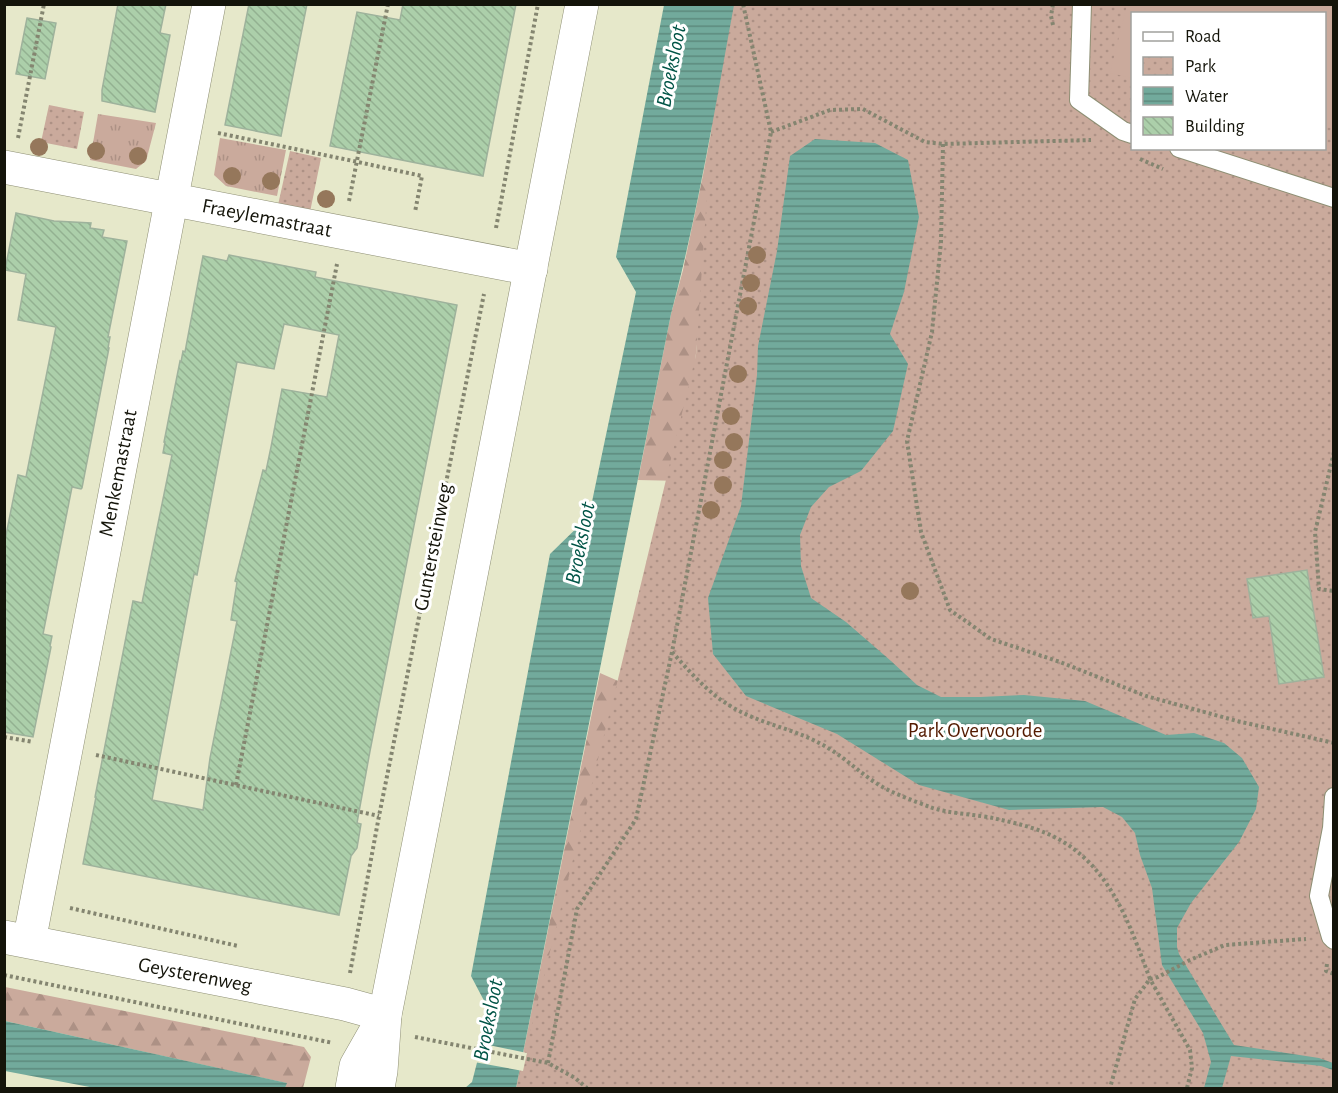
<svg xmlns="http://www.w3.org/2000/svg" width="1338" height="1093" font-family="'Alegreya Sans',sans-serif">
	<defs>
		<pattern id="grass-tufts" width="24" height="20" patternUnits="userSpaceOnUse" patternTransform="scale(1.5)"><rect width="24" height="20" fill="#caaa9c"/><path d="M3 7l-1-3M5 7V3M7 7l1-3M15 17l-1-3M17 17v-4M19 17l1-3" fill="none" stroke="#ad9185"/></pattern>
		<pattern id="forest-firs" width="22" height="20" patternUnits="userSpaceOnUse" patternTransform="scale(1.5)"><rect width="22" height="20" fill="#caaa9c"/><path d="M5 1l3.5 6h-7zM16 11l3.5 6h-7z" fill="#ad9185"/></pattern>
		<pattern id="park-dots" width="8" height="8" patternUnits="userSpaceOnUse" patternTransform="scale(1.5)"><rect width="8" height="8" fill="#caaa9c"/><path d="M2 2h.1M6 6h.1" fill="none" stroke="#ad9185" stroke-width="1.8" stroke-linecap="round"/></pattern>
		<pattern id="water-rules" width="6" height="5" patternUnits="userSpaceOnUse" patternTransform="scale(1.5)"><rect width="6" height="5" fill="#72aa9c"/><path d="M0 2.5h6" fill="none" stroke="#5c897d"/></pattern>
		<pattern id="building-back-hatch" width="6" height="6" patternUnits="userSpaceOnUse" patternTransform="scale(1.5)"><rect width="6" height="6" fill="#accfaa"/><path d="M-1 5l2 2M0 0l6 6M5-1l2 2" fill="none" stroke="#93b191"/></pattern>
	</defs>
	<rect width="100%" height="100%" fill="#e6e8ca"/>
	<path fill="url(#grass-tufts)" d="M98,114L156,123L146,161L136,169L90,160Z
		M220,138L286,150L277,196L226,186L214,175Z"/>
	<path fill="url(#forest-firs)" d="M733,16L682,481L638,480L671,314L683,270L703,175Z
		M600,673L641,691L516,1088Z
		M5,987L304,1047L311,1057L303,1088H285L286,1083L5,1021Z"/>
	<path fill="url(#park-dots)" fill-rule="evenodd" d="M726,5H1333V1088H516L619,675L696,355L715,78ZM1132,14H1324V148H1132Z
		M49,105L84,112L77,149L41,142Z
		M290,151L321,158L310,212L278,205Z"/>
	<path fill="#caaa9c" d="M1127,5H1333V129L1325,126L1324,14H1132V78L1110,73Z"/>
	<path fill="url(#water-rules)" d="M664,5H734C715,108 698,213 671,314L516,1088H465L472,1082L490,1012L471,976L550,554L589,516L636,292L616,257Z
		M815,139L875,143L908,160L919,217L904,292L890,334L908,364L893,431L861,471L829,487L811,507L800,535L801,566L811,598L846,622L891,661L917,685L941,697H980L1024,695L1085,701L1166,735L1194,733L1224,743L1242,758L1259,787L1256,809L1239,842L1191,903L1177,928V947L1179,954L1234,1045L1319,1058L1333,1063V1070L1321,1066L1231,1056L1222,1088H1204L1211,1062L1203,1033L1162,965L1152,888L1140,855L1135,833L1122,817L1103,807L1009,810L919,785L837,734L746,696L713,654L708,598L741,506L757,375L758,346L777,251L790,156Z
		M4,1021H5L287,1083L285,1088H95L5,1071Z"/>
	<path fill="#e6e8ca" d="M479,1043L527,1053L523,1071L474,1062Z"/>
	<path fill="url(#building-back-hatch)" stroke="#9eb29c" stroke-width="1.5" fill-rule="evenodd" d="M118,4H166L160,33L170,35L155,112L102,101V90Z
		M249,4H307L281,136L225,125Z
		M403,4H516L483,176L330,146L357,12L400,20Z
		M27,18L56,23L45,79L16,74Z
		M16,213L54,221L91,223L90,228L104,230L102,237L127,241L108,337H110L108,348H109L82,488L81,489L72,487L43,634L52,636L50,646L51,647L33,737L4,732V545L18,475L26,477L56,327L18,320L26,274L5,270Z
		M229,255L316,272L315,277L457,305L370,751L357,823L361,824L357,848L351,856L339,915L83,864L96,797H95L133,601L142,603L152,553L172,455L163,453L165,442H164L180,361L181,362L183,351L185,352L203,256L227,261ZM284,324L339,335L327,397L282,389L271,447L266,471L263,470L235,581L237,582L231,620L237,621L210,758L203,810L152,800L194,574L197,575L237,362L274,369Z
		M1307,570L1324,677L1279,684L1269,616L1253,618L1247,579Z"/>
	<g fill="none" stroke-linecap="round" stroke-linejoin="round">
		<g stroke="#8e8f74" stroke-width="20">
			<path id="lane" d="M1082,4L1079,100L1123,131L1132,134
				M1179,148L1334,198
				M1334,797L1332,828L1319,896L1331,937L1334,940"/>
		</g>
		<g stroke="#8e8f74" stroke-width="34">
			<path id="street" d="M4,167L531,269
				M4,937L345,1004L385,1015
				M29,942L209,4"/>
		</g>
		<g stroke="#8e8f74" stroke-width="34">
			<path id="secondary" d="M352,1088L356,1066L381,1022
				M378,1088L381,1071L385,1015L423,822L582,4"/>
		</g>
		<path stroke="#848570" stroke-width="4" stroke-dasharray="3 3" stroke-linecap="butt" d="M1053,25L1051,16L1053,4
			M771,132L830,110L863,109L925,142L943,144L1091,140
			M218,133L358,162L422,176L415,212
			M18,138L44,4
			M943,144L941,242L932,332L907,441L921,532L950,610L991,639L1060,662L1146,696L1237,721L1334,743
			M1140,159L1163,169
			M349,201L388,4
			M496,228L538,4
			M1334,452L1315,532L1319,589L1334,591
			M672,652C690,672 708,693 732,707C762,725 798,729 828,748C845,758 859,772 876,783C889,792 914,801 930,807C948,814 977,814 997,819C1020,824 1045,830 1065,843C1114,874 1131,929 1150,979L1135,999L1110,1088
			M4,737L33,742
			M96,755L379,816
			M236,785L337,264
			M70,908L238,946
			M1327,964L1326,971L1334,974
			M350,973L379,816L484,294
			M4,975L333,1043
			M415,1037L548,1063L575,1078L587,1088
			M548,1063L577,909L636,819L672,652L771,132L743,4
			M1187,1088L1192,1068L1190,1050L1150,979L1158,977L1190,960L1225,945L1306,939"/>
		<use href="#lane" stroke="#fff" stroke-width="18"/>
		<use href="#street" stroke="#fff" stroke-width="33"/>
		<use href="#secondary" stroke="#fff" stroke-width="33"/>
	</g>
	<g fill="#95775b">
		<circle cx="39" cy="147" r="9"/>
		<circle cx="96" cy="151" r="9"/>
		<circle cx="138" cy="156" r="9"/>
		<circle cx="232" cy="176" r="9"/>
		<circle cx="271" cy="181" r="9"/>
		<circle cx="326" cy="199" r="9"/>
		<circle cx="757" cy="255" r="9"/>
		<circle cx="751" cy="283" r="9"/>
		<circle cx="748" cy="306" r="9"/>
		<circle cx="738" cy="374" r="9"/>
		<circle cx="731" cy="416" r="9"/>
		<circle cx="734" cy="442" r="9"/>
		<circle cx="723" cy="460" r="9"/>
		<circle cx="723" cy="485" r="9"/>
		<circle cx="711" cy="510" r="9"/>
		<circle cx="910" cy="591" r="9"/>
	</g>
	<g text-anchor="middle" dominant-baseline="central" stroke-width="6" stroke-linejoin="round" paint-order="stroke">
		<g font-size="21" fill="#14140a" stroke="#fff">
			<text transform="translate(267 218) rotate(11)">Fraeylemastraat</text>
			<text transform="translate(118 473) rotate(-79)">Menkemastraat</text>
			<text transform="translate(433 547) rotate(-79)">Guntersteinweg</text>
			<text transform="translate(195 975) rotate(11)">Geysterenweg</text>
		</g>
		<g font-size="21" fill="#531a00" stroke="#fff">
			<text x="975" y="730">Park Overvoorde</text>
		</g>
		<g font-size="22" font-style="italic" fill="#005446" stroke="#fff">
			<text transform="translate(671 66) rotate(-79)">Broeksloot</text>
			<text transform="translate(580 543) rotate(-79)">Broeksloot</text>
			<text transform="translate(488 1020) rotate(-79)">Broeksloot</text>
		</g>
	</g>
	<rect width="1338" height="1093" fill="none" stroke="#14140a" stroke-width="12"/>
	<rect x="1131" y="12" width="195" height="138" fill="#ffffff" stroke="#a1a19d" stroke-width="1.5"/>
	<rect x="1143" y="32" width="30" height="9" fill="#ffffff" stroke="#a1a19d" stroke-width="1.5"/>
	<text x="1185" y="42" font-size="18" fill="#14140a">Road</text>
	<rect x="1143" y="57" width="30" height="18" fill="url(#park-dots)" stroke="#a1a19d" stroke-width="1.5"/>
	<text x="1185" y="72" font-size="18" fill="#14140a">Park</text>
	<rect x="1143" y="87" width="30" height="18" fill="url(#water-rules)" stroke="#a1a19d" stroke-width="1.5"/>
	<text x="1185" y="102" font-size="18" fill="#14140a">Water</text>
	<rect x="1143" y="117" width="30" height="18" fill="url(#building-back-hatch)" stroke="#a1a19d" stroke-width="1.5"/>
	<text x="1185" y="132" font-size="18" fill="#14140a">Building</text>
</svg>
